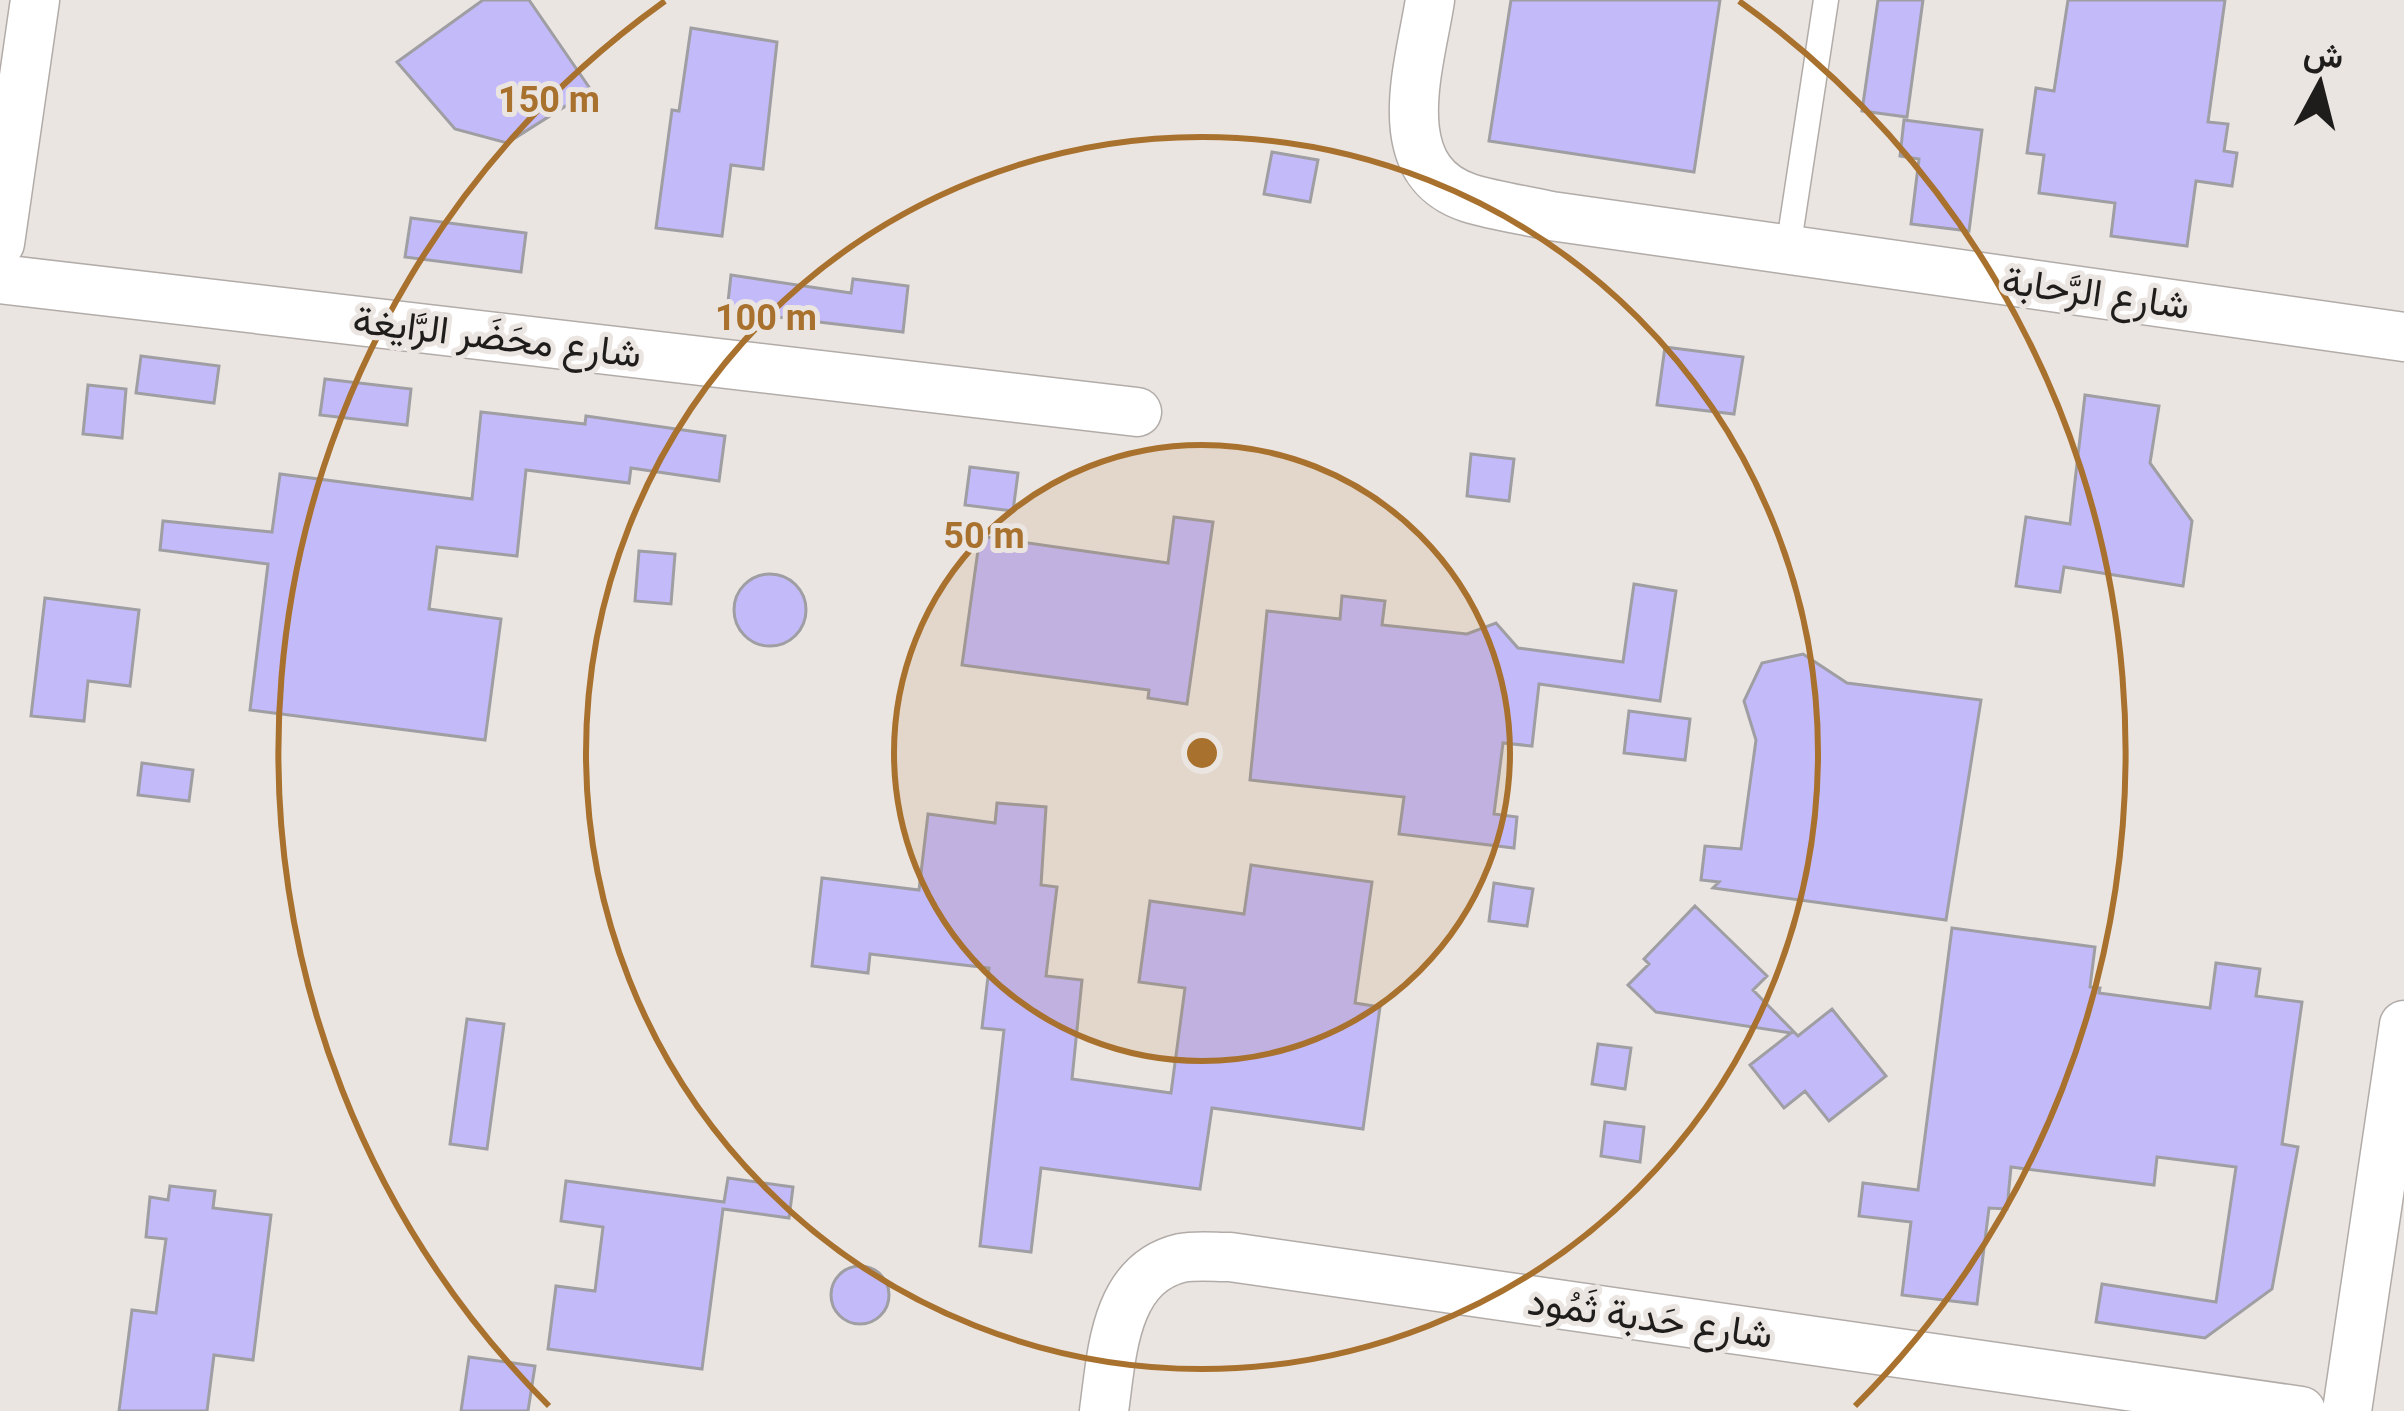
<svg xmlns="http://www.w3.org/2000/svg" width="2404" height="1411" font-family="Roboto,Vazirmatn,sans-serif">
	<rect width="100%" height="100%" fill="#ebe5e2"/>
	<path fill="#c3bafa" stroke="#9f9ea3" stroke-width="3" d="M483,0H529L591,90L507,143L455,129L397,62Z
		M1511,0H1720L1694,172L1489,141Z
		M1878,0H1923L1907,117L1862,111Z
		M2068,0H2225L2208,122L2228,124L2224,151L2237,153L2232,186L2196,181L2187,246L2111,236L2115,203L2039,193L2044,155L2027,153L2036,88L2054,91Z
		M691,28L777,42L763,169L731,165L722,236L656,228L672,110L679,111Z
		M1904,120L1982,130L1969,231L1911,224L1919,159L1900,156Z
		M1272,152L1318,160L1310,202L1264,194Z
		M411,218L526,233L521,272L405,257Z
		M731,275L851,293L853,279L908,286L903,332L727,311Z
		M1665,347L1743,357L1734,414L1657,405Z
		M141,356L219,366L214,403L136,393Z
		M325,379L411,389L407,425L320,415Z
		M88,385L126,389L122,438L83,434Z
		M2085,395L2159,406L2150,463L2192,521L2183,586L2064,567L2060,592L2016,586L2026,517L2070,524Z
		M481,412L585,424L586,416L725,436L719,481L631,468L629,483L526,470L517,556L437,547L429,609L501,619L485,740L250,710L268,564L160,550L163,521L272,532L280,474L472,499Z
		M1471,454L1514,459L1509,501L1467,496Z
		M970,467L1018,473L1013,511L965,505Z
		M1174,517L1213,522L1187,704L1148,698L1149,690L962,665L980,536L1168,563Z
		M639,551L675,554L671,604L635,601Z
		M734 610a36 36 0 1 1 72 0a36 36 0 1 1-72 0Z
		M1634,584L1676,591L1660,701L1539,684L1532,746L1503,743L1494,814L1517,817L1514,848L1399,834L1404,797L1250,780L1267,611L1340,619L1342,596L1385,601L1382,625L1467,634L1496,623L1518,648L1623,662Z
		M45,598L139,610L130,686L88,681L84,721L31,716Z
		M1803,654L1847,683L1981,700L1946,920L1713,888L1719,882L1701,880L1705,846L1741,849L1756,740L1744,701L1762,663Z
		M1629,711L1690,719L1685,760L1624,753Z
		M142,763L193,770L189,801L138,795Z
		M997,803L1046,807L1041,885L1057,887L1046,976L1082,980L1072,1079L1171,1093L1185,988L1139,982L1150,901L1244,914L1251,865L1372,882L1355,1003L1380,1007L1363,1129L1212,1108L1200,1189L1041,1168L1031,1252L980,1246L1004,1030L982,1028L989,968L870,954L868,973L812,966L822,878L919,890L928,814L995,823Z
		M1494,883L1533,889L1527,926L1489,921Z
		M1695,906L1767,976L1753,990L1798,1036L1832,1009L1886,1076L1829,1121L1805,1091L1784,1108L1750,1065L1791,1033L1656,1012L1628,985L1649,964L1644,959Z
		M1952,928L2095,947L2090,987L2100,988L2099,993L2210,1008L2216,963L2260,969L2256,996L2302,1002L2282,1144L2298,1147L2272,1289L2205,1338L2096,1322L2102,1284L2216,1302L2236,1167L2157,1157L2154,1185L2011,1167L2007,1209L1989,1208L1977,1304L1902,1295L1911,1222L1859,1216L1863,1183L1918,1190Z
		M467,1019L504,1024L487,1149L450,1144Z
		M1598,1044L1631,1048L1625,1089L1592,1084Z
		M1605,1122L1644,1127L1640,1162L1601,1156Z
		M728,1178L793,1187L789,1218L723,1209L702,1369L548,1349L556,1286L595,1291L603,1227L561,1221L566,1181L724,1202Z
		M170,1186L215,1191L213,1208L271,1215L253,1360L214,1355L207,1411H119L132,1310L156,1313L166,1239L146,1237L150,1197L168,1200Z
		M831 1295a29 29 0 1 1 58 0a29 29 0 1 1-58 0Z
		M469,1357L535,1366L528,1411H461Z"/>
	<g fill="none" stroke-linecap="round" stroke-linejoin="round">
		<g stroke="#b2aca9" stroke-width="27">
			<path id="service" d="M1788,249L1826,0"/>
		</g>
		<g stroke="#b2aca9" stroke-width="51">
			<path id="minor" d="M1430,0C1420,65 1384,170 1469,198C1495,206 1524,210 1551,216L2404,337
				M0,243L35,0
				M0,279L1137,412
				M1104,1411C1112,1354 1114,1274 1181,1258C1196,1255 1214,1257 1230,1257L2301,1411
				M2347,1411L2404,1025"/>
		</g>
		<use href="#service" stroke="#fff" stroke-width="24"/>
		<use href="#minor" stroke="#fff" stroke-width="48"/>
	</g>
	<circle cx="1202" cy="753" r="308" fill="#a9712e" fill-opacity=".12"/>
	<g fill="none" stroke="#a9712e" stroke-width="6">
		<circle cx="1202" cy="753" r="308"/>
		<circle cx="1202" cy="753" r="616"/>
		<path d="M549 1406A924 924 0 0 1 665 1M1739 1A924 924 0 0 1 1855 1406"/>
	</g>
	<g text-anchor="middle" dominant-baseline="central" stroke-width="10" stroke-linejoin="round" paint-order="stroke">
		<g font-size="39" fill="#1f1d1b" stroke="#ebe5e2">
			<text transform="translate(2096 293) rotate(8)">شارع الرَّحابة</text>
			<text transform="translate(497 337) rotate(7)">شارع محَضَر الرَّايغة</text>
			<text transform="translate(1650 1318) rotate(8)">شارع حَدبة ثَمُود</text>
		</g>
	</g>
	<circle cx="1202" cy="753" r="18" fill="#a9712e" stroke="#ebe5e2" stroke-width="6"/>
	<g font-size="36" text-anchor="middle" font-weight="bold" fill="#a9712e" stroke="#ebe5e2" stroke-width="10" stroke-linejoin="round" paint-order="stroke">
		<text x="549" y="112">150 m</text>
		<text x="766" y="330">100 m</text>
		<text x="984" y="548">50 m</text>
	</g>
	<g transform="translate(2320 84) rotate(7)" stroke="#ebe5e2" stroke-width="9" paint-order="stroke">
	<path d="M0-9L21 45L0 30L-21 45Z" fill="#1f1d1b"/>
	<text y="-18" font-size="33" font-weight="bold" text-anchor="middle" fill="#1f1d1b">ش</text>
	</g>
</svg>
